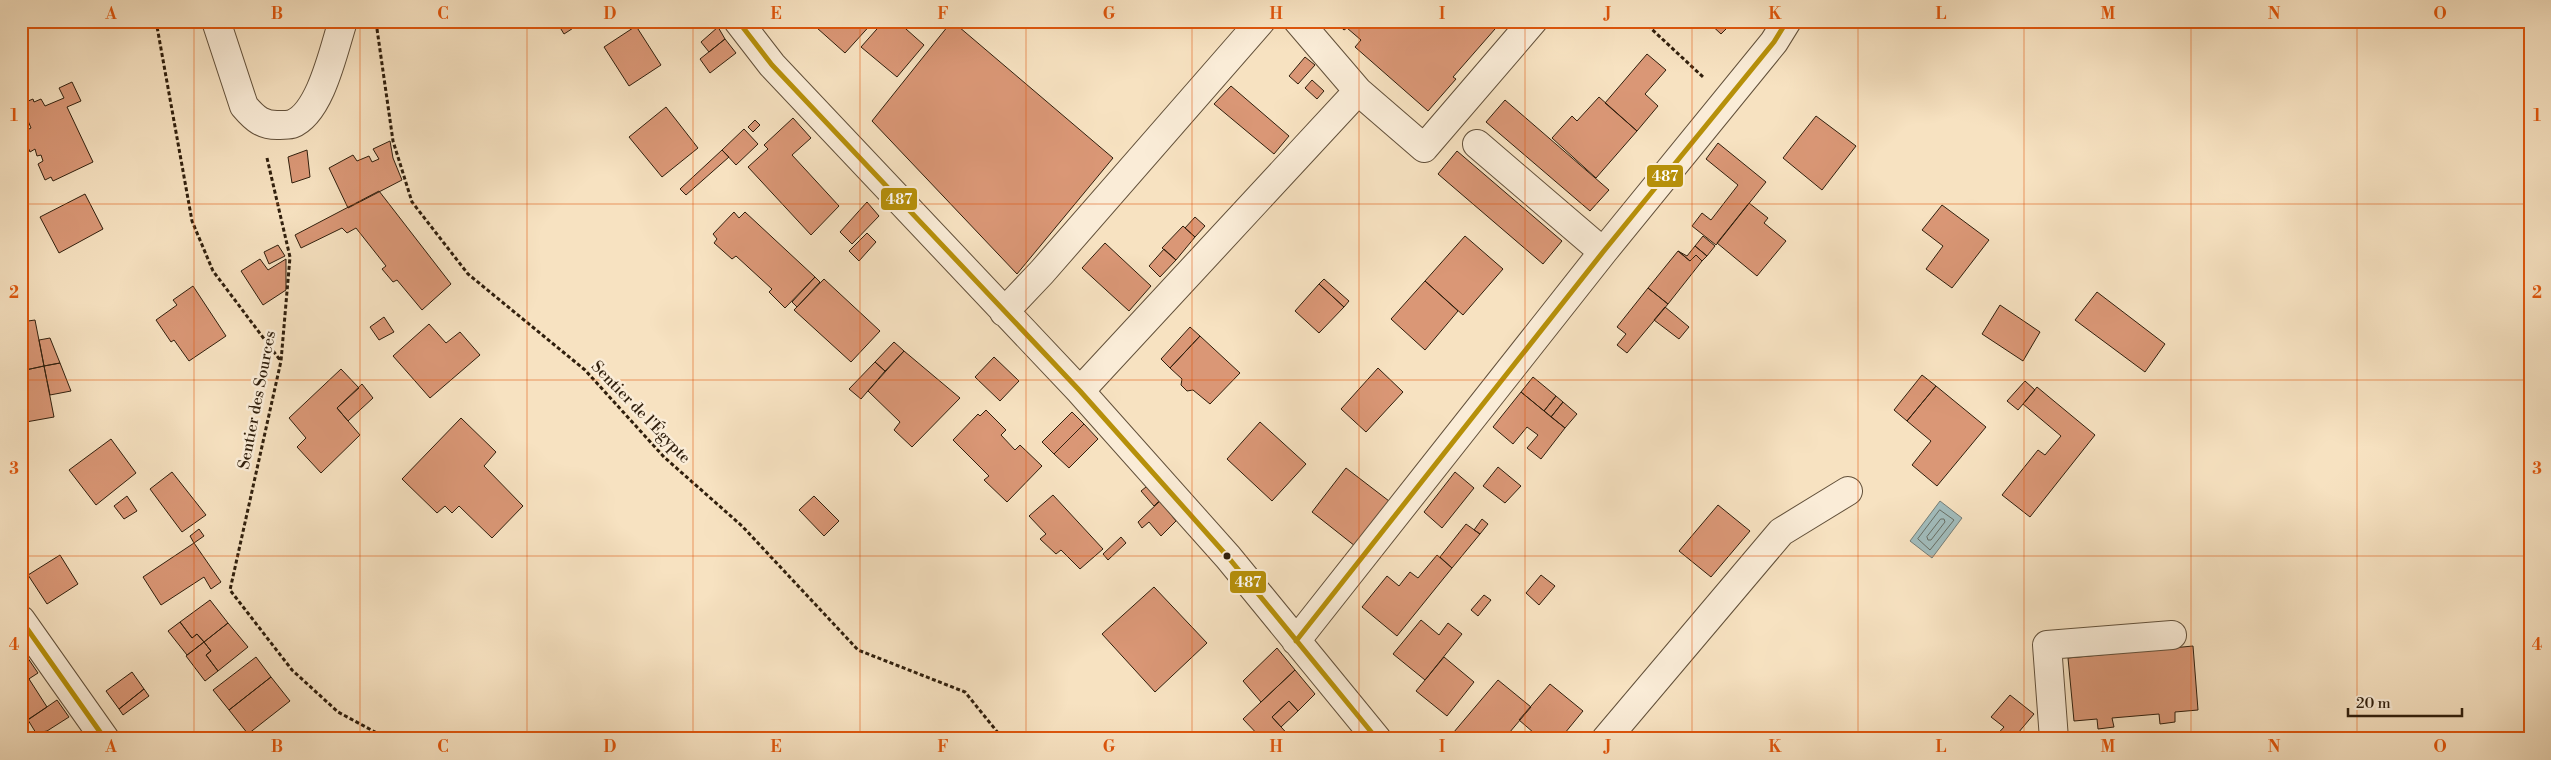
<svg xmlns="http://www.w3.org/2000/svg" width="2551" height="760" font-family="'Libre Bodoni',serif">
	<rect width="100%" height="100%" fill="#f7e2c1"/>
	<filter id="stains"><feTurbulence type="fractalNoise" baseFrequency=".004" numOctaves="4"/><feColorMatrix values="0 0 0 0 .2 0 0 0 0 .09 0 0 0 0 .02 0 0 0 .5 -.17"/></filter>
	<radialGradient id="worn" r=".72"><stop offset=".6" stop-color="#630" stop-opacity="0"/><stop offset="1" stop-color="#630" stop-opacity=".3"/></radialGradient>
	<path fill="#a1bcbc" stroke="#747d76" d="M1940,501L1962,518L1932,558L1910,541Z"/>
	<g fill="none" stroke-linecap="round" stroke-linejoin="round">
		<path stroke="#686e64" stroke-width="1" d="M1940,510L1954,520L1930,550L1918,539Z
			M1941,519H1944L1945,522L1931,540H1928L1927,537Z"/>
	</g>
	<path fill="#da9776" stroke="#301f0d" d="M556,21H590L583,26L581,23L564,34Z
		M823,21H874L845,53L817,28Z
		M884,21H897L924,45L897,77L861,47Z
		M952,21L1113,158L1017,274L872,121Z
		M1334,21H1502L1453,77L1456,79L1428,111L1355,47L1361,40L1347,28L1344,30Z
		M1707,21H1734L1721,34Z
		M636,26L661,65L629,86L604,47Z
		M718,27L725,39L709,52L701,42Z
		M725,39L736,53L710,73L700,59Z
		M1647,54L1666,70L1645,94L1658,106L1637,131L1605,103Z
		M1305,57L1315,65L1298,84L1289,76Z
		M1312,80L1324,91L1317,99L1305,88Z
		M72,82L81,101L67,107L93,162L53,181L51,177L45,180L38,164L43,161L41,155L37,156L35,149L30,152L24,138L28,137L25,131L31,128L21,104L33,99L34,102L41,99L45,106L64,98L59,88Z
		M1231,86L1289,136L1274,154L1214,104Z
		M1599,97L1637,131L1596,178L1552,138L1572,116L1577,121Z
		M1505,100L1609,190L1590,211L1486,122Z
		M666,107L698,148L662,177L629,137Z
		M1816,116L1856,146L1822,190L1783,158Z
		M793,118L811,138L792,155L839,206L811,235L748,167L768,149L764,145Z
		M755,120L760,125L753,132L748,127Z
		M744,129L758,144L736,165L722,150Z
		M390,141L393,158L402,180L348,208L329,168L353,155L357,161L369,156L372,162L379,159L373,149Z
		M1718,143L1766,182L1716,245L1692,226L1702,213L1711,220L1738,185L1706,159Z
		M307,150L310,177L292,183L288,157Z
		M722,150L729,157L686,195L680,189Z
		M1457,151L1562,241L1543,264L1438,174Z
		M379,191L451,284L422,310L397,280L393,282L382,269L386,266L356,228L347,233L342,228L301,248L295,235Z
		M85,194L103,229L59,253L40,217Z
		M867,202L879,216L852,244L840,232Z
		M1749,203L1768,218L1764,223L1786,241L1757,276L1717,243Z
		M1942,205L1989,240L1952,288L1926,269L1943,246L1922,230Z
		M734,212L739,218L745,212L815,277L785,308L769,292L772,289L736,256L732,259L714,243L717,239L713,234Z
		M1195,217L1205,226L1195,237L1185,228Z
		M1183,226L1195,237L1176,260L1162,248Z
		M867,233L876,242L859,261L849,251Z
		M1465,236L1503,269L1463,315L1425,281Z
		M1703,236L1715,246L1707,256L1695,246Z
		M1105,243L1151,286L1129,311L1082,268Z
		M278,245L285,256L269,264L264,252Z
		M1695,246L1707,256L1702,261L1696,255L1690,261L1678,251L1687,256Z
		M1164,249L1176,260L1160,277L1149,266Z
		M1678,251L1690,261L1696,255L1702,261L1668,304L1648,288Z
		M260,259L268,270L286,259V290L263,305L241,271Z
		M815,277L820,282L797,307L792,302Z
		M824,279L880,331L851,362L794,310Z
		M1324,279L1349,301L1344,307L1319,284Z
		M1425,281L1458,311L1425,350L1391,319Z
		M1319,284L1344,307L1319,333L1295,311Z
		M193,286L226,336L189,361L174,340L171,342L156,320L177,305L173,300Z
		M1648,288L1668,304L1627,353L1617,345L1626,334L1617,327Z
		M2097,292L2165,344L2145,372L2075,320Z
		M2000,305L2040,332L2023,361L1982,334Z
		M1665,307L1689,327L1679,339L1654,320Z
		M384,317L394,332L379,340L370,327Z
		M35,320L44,366L21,371V322Z
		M429,324L446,343L460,332L480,355L430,398L393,356Z
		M1190,327L1200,336L1170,368L1161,359Z
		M1200,336L1240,373L1210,404L1193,390L1187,391L1181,385L1182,379L1170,368Z
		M50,338L60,363L44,366L39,340Z
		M894,342L904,351L885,371L875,362Z
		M904,351L960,398L912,447L894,430L900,422L868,391Z
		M994,357L1019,381L1000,401L975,377Z
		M875,362L885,371L861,399L849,389Z
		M60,363L71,391L50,395L44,366Z
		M44,366L54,417L26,422L21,398L26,397L21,371Z
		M1378,368L1403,392L1366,432L1341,409Z
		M341,369L359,388L337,408L360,435L321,473L297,447L306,438L289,418Z
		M1922,375L1936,386L1907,421L1894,410Z
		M1533,377L1556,396L1544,411L1521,392Z
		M2025,381L2035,390L2018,410L2007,401Z
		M362,384L373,398L348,421L337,408Z
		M1936,386L1986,427L1937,486L1912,465L1931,441L1907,421Z
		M2037,387L2095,435L2030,517L2002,495L2038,450L2045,455L2061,436L2023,404Z
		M1521,392L1565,428L1541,459L1527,448L1538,435L1527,427L1513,444L1493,427Z
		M1556,396L1563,402L1551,417L1544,411Z
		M1563,402L1577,414L1565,428L1551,417Z
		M986,410L1006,430L1001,435L1015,450L1020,445L1042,466L1007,502L984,480L989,476L953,440L978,414L980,416Z
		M1072,412L1084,424L1054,454L1042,442Z
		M461,418L496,452L484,466L523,506L492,538L459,506L452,513L445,506L437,513L402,479Z
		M1260,422L1306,464L1272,501L1227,459Z
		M1084,424L1098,439L1069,468L1054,454Z
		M111,439L136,473L96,505L69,470Z
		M1498,467L1521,486L1505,503L1483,486Z
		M1346,468L1389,501L1355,546L1312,512Z
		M172,472L206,515L182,532L150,489Z
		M1455,472L1474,488L1442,528L1424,512Z
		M1146,487L1160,500L1154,506L1141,491Z
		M1053,495L1103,549L1080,569L1061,550L1056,554L1040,539L1046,534L1029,516Z
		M127,496L137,511L124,519L114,506Z
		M814,496L839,521L824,536L799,510Z
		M1160,501L1176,521L1161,536L1149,522L1142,528L1138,522Z
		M1718,505L1750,531L1711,577L1679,551Z
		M1482,519L1488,524L1480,534L1474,530Z
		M1466,524L1480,534L1452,568L1440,557Z
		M199,529L204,536L194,543L190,536Z
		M1121,537L1126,543L1108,560L1103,554Z
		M194,543L221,582L211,589L204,577L161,605L143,577Z
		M60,555L78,584L47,604L28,575Z
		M1437,555L1452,568L1397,636L1362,607L1387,576L1399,586L1410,572L1418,578Z
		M1541,575L1555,586L1539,605L1526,593Z
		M1154,587L1207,643L1155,692L1102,634Z
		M1484,595L1491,600L1478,616L1471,610Z
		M210,600L228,623L204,642L197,634L192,638L180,622Z
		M1421,620L1439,635L1448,623L1462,634L1425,680L1393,654Z
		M180,622L192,638L197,634L204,642L187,655L168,631Z
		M228,623L248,647L218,671L206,655L211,651L204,642Z
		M204,642L211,651L206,655L218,671L205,681L186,656Z
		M2193,646L2198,710L2175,712V722L2160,724L2159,714L2112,718L2114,727L2098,729L2097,719L2074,721L2068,658Z
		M21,648L38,673L21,684Z
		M1277,648L1295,670L1261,702L1243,681Z
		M256,657L271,677L229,710L213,690Z
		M1444,657L1474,682L1447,716L1416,691Z
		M1295,670L1315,694L1298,711L1289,701L1272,717L1292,739H1262L1243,719Z
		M132,672L144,689L119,709L106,691Z
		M271,677L290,701L248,734L229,710Z
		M29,679L47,707L21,724V684Z
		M1498,680L1531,707L1504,739H1448Z
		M1550,684L1583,711L1560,739H1541L1519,720Z
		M144,689L149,696L123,715L119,709Z
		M2010,695L2034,714L2013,739H1993L2004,727L1991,717Z
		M57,700L69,717L47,731L36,733L28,720Z
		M1289,701L1298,711L1281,727L1272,717Z
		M168,732L173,739H159Z
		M1510,732L1518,739H1504Z"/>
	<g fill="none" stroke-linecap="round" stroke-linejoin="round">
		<g stroke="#62503a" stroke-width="30">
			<path id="minor" d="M216,21L244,106C255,119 263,126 280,125C283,125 288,125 292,124C321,113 334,48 343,21
				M738,21L772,65L1080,391L1228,557L1377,739
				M1298,21L1358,91L1424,148L1533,21
				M1477,144L1603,252
				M1004,312L1042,272L1261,21
				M1080,391L1358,91
				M21,620L105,739
				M1296,641L1603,252L1774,42L1787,21
				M1606,739L1781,532L1848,491
				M2054,739L2047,645L2172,635"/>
		</g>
		<path stroke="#301f0d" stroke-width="3" stroke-dasharray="4 2.5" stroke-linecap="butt" d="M156,21L192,221L213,271L280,360
			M1643,21L1703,77
			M377,29L393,141L412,202L468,274L585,370L664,457L742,526L858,650L965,692L1003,739
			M267,158L290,257L281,361L230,590L292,670L338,712L388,739"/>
		<use href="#minor" stroke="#faecd7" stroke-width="28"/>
		<g stroke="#faecd7" stroke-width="9">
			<path id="bus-1" d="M738,21L772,65L1080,391L1228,557L1377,739
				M21,620L105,739
				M1296,641L1603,252L1774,42L1787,21"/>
		</g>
		<use href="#bus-1" stroke="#b6900a" stroke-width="5"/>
	</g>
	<path fill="none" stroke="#df560c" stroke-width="1" stroke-opacity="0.55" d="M194,21V739M360,21V739M527,21V739M693,21V739M860,21V739M1026,21V739M1192,21V739M1359,21V739M1525,21V739M1692,21V739M1858,21V739M2024,21V739M2191,21V739M2357,21V739M21,204H2530M21,380H2530M21,556H2530"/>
	<circle fill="#301f0d" stroke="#faecd7" stroke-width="2" cx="1227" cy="556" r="4.5"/>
	<g text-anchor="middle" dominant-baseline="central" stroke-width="5" stroke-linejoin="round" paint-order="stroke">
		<g font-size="16" fill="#301f0d" stroke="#faecd7">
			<text transform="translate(257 400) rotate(-79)">Sentier des Sources</text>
			<text transform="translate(641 412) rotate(46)">Sentier de l'Égypte</text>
		</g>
	</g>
	<g stroke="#faecd7" stroke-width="2">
		<rect x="1646" y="164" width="38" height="24" rx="5" fill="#b6900a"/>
		<rect x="880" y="187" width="38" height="24" rx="5" fill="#b6900a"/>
		<rect x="1229" y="570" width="38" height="24" rx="5" fill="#b6900a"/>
	</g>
	<g font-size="14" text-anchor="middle" font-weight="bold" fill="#fff">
		<text x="1665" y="181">487</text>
		<text x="899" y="204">487</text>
		<text x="1248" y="587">487</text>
	</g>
	<rect width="2551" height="760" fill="none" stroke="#f7e2c1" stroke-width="55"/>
	<path d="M2348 708v8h114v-8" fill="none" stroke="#301f0d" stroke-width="2.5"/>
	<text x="2356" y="708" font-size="15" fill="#301f0d" stroke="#faecd7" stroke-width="4" paint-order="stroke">20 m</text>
	<rect x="28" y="28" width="2496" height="704" fill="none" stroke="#df560c" stroke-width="2"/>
	<g font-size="16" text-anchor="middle" font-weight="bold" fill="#df560c">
		<text x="111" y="19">A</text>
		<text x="277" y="19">B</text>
		<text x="443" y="19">C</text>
		<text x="610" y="19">D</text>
		<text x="776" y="19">E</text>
		<text x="943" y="19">F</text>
		<text x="1109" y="19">G</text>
		<text x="1276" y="19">H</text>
		<text x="1442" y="19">I</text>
		<text x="1608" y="19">J</text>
		<text x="1775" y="19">K</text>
		<text x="1941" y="19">L</text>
		<text x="2108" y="19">M</text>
		<text x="2274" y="19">N</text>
		<text x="2440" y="19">O</text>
		<text x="14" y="121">1</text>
		<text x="2537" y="121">1</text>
		<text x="14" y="298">2</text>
		<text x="2537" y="298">2</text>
		<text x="14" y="474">3</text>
		<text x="2537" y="474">3</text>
		<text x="14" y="650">4</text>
		<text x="2537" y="650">4</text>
		<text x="111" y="752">A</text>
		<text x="277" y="752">B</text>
		<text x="443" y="752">C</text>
		<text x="610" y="752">D</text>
		<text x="776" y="752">E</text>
		<text x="943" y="752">F</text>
		<text x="1109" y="752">G</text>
		<text x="1276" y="752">H</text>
		<text x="1442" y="752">I</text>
		<text x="1608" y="752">J</text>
		<text x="1775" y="752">K</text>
		<text x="1941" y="752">L</text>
		<text x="2108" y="752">M</text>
		<text x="2274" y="752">N</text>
		<text x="2440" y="752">O</text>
	</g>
	<rect width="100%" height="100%" filter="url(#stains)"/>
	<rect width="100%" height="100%" fill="url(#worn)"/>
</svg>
